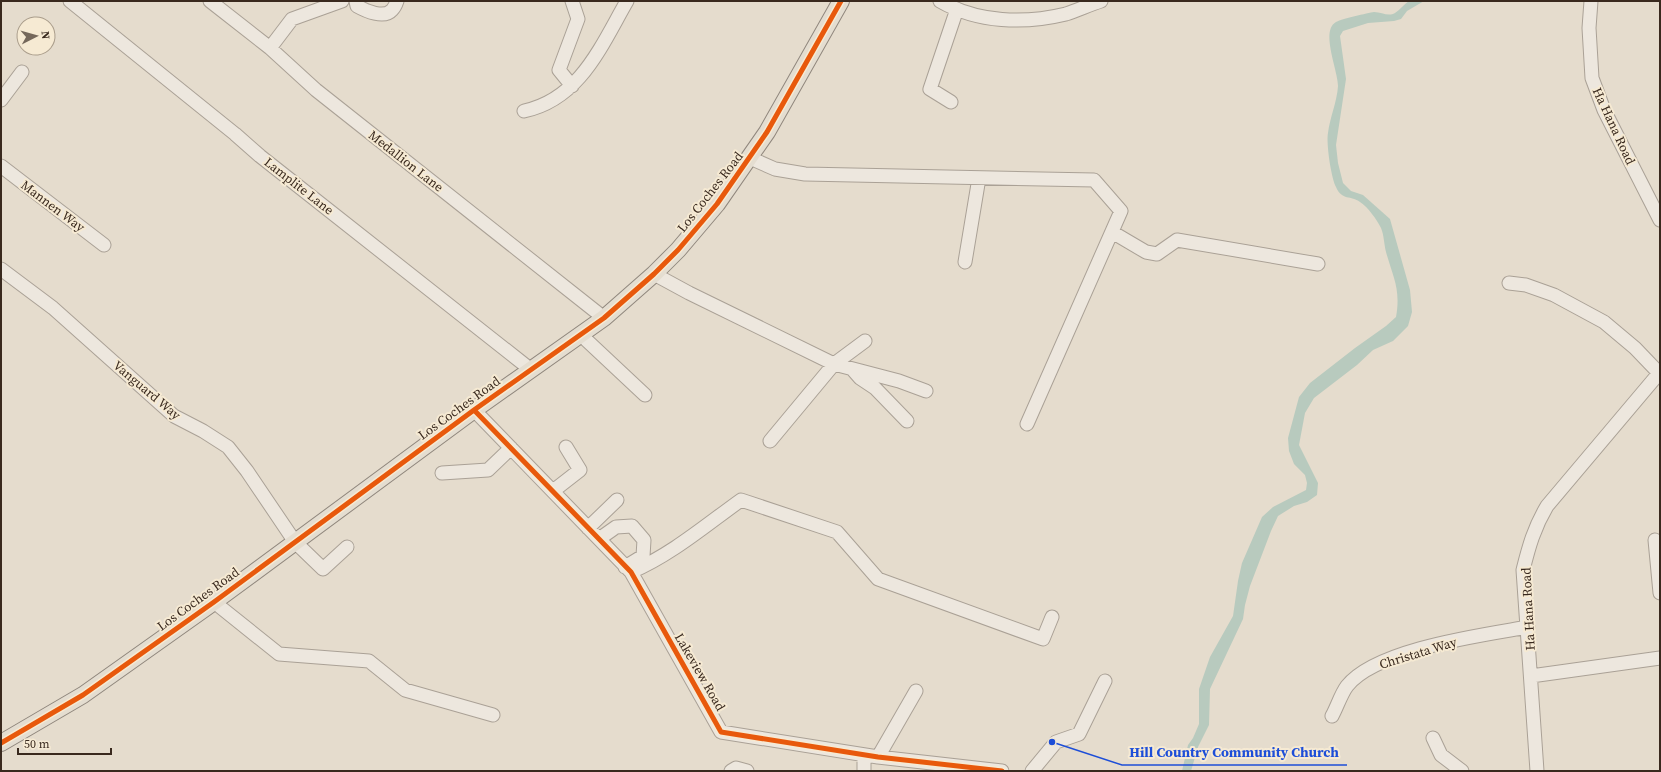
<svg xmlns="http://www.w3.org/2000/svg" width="1661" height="772" font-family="'Source Serif 4',serif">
	<rect width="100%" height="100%" fill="#e5dccd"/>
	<path fill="#b8cabe" d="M1409,1H1424L1407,11L1401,19L1394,21L1368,23L1343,31L1340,36L1346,79L1336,145L1338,163L1343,183L1351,191L1363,195L1390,219L1410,290L1412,312L1408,326L1393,341L1373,350L1357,365L1314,398L1305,413L1299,445L1318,483L1317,495L1307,502L1294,506L1278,516L1271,531L1250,586L1245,605L1243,619L1210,689L1209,725L1198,747L1191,771H1182L1188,745L1193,738L1199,724V689L1210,657L1233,616L1238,581L1242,563L1262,517L1273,507L1306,490L1307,483L1305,475L1294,464L1289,451L1288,438L1299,397L1310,383L1355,348L1386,326L1396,317C1401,289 1393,277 1386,252C1384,244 1384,235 1381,228C1377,220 1368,207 1360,202C1351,195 1342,201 1336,187C1331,177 1326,143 1328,133C1330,117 1337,102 1338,86C1338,70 1320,31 1336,22C1341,19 1368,13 1374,12C1382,12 1388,17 1395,13C1400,10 1404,4 1409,1Z"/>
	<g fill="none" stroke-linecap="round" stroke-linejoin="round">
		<g stroke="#aaa196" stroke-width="15">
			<path id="minor" d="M70,1L235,134L260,156L530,369
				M210,1L270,48L316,90L604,318
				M356,1L357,6C366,11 384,19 392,10C394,8 396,4 397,1
				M572,1L578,19L559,70L572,86
				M940,1C978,23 1025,24 1066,14C1078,10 1089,5 1101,1
				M1591,1L1589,28L1592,78L1604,110L1660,220
				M270,48L292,19L342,1
				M1,100L22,72
				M951,102L930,89L957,9
				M524,111C580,99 601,46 627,1
				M750,158L775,169L805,174L1094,180L1121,211L1027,424
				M1,166L104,245
				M1112,232L1146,252L1157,254L1177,240L1318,264
				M965,262L979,178
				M1,269L53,308L174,416L203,431L228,447L247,471L295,542L323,569L347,547
				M654,274L689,293L834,364L899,381L926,391
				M1509,283L1526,285L1554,295L1604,322L1635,348L1659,373
				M581,335L645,395
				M853,370L860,378L875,388L907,421
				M474,410L631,572L721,732L878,757L1002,771
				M770,441L834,364L865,341
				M442,473L488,470L511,448
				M553,491L580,470L566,447
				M588,528L617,500
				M599,539L616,527L632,526L644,540L643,556L625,567
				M1655,540L1660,593
				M631,572C671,555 706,525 741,500L837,532L878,579L1043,639L1052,617
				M214,602L279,654L369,661L405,690L493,715
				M1531,676L1660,658
				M1332,716C1337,707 1341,694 1347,686C1376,649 1483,635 1528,627
				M1433,738L1441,755L1462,771
				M878,757L916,691
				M731,771L736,768L747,771
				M864,771V755
				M1032,771L1056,742L1079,734L1105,681
				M1537,771L1523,570C1529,546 1534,528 1547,506L1660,372"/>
		</g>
		<g stroke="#90877d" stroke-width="18">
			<path id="major" d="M1,743L83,695L214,602L474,410L604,318L654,274L678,250L717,204L767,132L841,1"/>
		</g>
		<use href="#minor" stroke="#ede7de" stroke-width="13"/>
		<use href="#major" stroke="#e4ddd0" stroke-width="16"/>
		<g stroke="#f6ead3" stroke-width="8">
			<path id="cycleway" d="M474,410L631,572L721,732L878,757L1002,771
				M1,743L83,695L214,602L474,410L604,318L654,274L678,250L717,204L767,132L841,1"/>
		</g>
		<use href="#cycleway" stroke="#e8590c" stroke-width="5"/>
	</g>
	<g text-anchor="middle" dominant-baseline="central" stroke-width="4" stroke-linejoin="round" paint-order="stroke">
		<g font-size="13" fill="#39291e" stroke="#f6ead3">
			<text transform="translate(1614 126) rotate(65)">Ha Hana Road</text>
			<text transform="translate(406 161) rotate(38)">Medallion Lane</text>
			<text transform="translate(299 186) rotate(38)">Lamplite Lane</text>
			<text transform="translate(710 192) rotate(-52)">Los Coches Road</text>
			<text transform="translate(53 206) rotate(37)">Mannen Way</text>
			<text transform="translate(147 390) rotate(40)">Vanguard Way</text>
			<text transform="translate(459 408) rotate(-36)">Los Coches Road</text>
			<text transform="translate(198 599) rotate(-36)">Los Coches Road</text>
			<text transform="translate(1528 609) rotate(-93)">Ha Hana Road</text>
			<text transform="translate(1418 653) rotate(-17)">Christata Way</text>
			<text transform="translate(700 672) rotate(60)">Lakeview Road</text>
		</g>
	</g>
	<path fill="none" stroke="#1d4ed8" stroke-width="1.5" d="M1052 742L1122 765H1347"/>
	<circle fill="#1d4ed8" stroke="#f6ead3" stroke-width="1.5" cx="1052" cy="742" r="4"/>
	<g font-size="14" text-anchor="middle" font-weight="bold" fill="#1d4ed8" stroke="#f6ead3" stroke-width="4" stroke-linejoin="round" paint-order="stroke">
		<text x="1234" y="757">Hill Country Community Church</text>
	</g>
	<rect width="1661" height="772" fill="none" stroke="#39291e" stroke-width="4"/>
	<g transform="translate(36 36) rotate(84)"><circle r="19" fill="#f6ead3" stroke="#aa9d8b"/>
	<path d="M0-3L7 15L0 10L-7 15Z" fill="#75685b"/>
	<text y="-6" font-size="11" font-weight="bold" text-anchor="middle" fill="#39291e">N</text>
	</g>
	<path d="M18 748v6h93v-6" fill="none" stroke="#39291e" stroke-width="2"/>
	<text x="24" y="748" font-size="12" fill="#39291e" stroke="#f6ead3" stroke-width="3" paint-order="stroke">50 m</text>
</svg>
